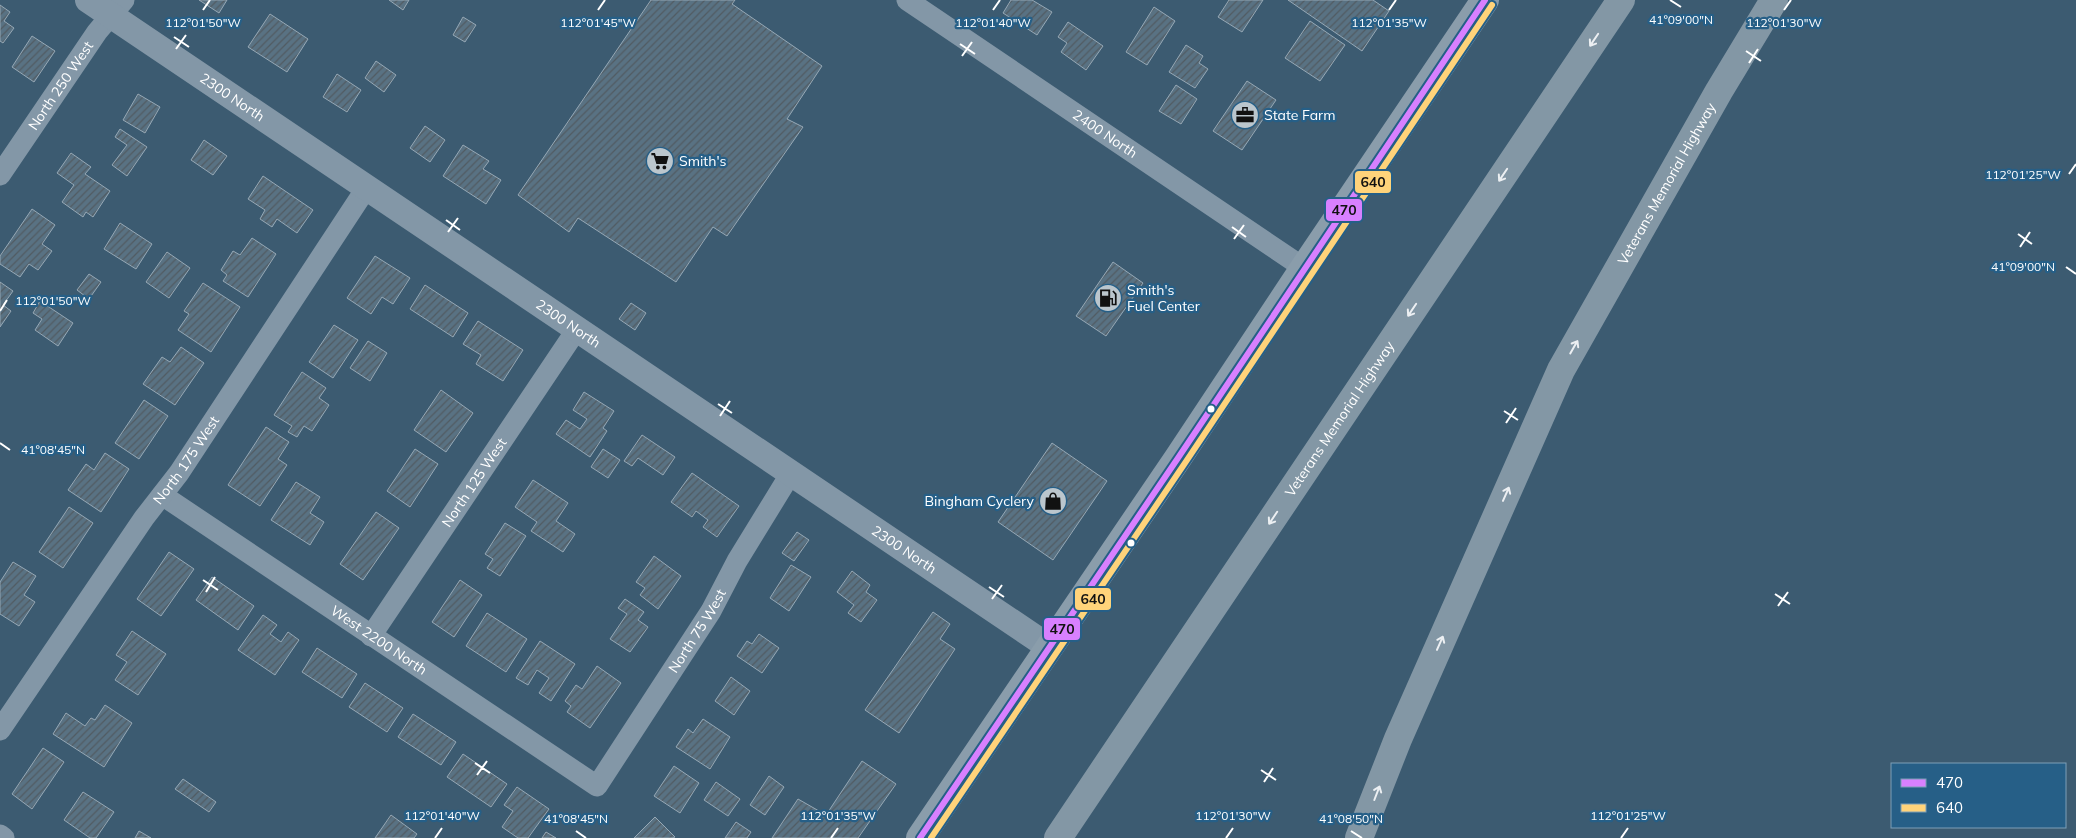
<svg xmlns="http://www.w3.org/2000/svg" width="2076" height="838" font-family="Mulish,sans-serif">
	<defs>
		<pattern id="building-hatch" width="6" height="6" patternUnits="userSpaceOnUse" patternTransform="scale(1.25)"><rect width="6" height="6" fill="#597283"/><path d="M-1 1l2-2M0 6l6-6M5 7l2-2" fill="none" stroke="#515b62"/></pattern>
	</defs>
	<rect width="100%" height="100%" fill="#3c5b71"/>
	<path fill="url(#building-hatch)" stroke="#96a8b5" d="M199,0H227L219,13Z
		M389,0H409L403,10Z
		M651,0H735L732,4L822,66L787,119L803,127L727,236L713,227L676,282L578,218L569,232L518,195Z
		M1011,0H1032L1052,12L1037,35L1003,13Z
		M1229,0H1263L1242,32L1218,17Z
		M1288,0H1373L1389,11L1362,51Z
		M0,5L10,12L4,21L14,28L3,43L0,41Z
		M1154,7L1175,21L1147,65L1126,52Z
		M270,14L308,39L287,72L248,47Z
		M463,17L476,25L465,42L453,35Z
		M1310,21L1345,45L1320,81L1285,58Z
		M1068,22L1103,46L1086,70L1061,52L1067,43L1058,37Z
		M32,36L55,51L34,82L12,67Z
		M1186,45L1203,56L1199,63L1208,69L1195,88L1169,72Z
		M376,61L396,75L384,92L365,78Z
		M337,74L361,90L347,112L323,97Z
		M1247,81L1276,100L1242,150L1213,131Z
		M1176,85L1197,99L1181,124L1159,111Z
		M138,94L160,107L145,133L123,120Z
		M425,126L445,140L430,162L410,148Z
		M120,129L147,147L127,176L112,165L127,145L115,137Z
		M204,140L227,156L213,175L191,160Z
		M463,145L489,161L483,169L501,180L486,204L443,176Z
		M71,153L91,167L85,174L110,191L93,217L86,212L83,217L62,202L74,185L57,173Z
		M263,176L313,210L297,233L277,219L272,227L260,219L265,210L248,199Z
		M32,209L55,225L42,244L52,251L38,270L29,264L20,277L0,264V256Z
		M120,223L152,244L136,269L104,249Z
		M252,238L276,254L248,297L223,281L227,275L221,270L233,251L240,255Z
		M167,252L190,268L169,298L146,282Z
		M375,256L410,278L393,304L382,297L371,314L347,298Z
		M1113,262L1143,283L1106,336L1076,316Z
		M89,274L101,282L89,299L77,290Z
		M0,282L13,291L3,305L11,311L0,327Z
		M203,283L240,307L211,352L178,330L189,314L184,311Z
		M425,285L468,313L453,337L410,309Z
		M40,301L73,323L58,346L35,330L42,319L33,313Z
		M631,303L646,313L635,330L619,319Z
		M478,321L523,350L503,381L476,364L481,355L463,344Z
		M334,325L358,340L333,378L309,362Z
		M368,341L387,353L370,381L350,368Z
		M181,347L204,363L175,405L143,384L162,357L170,362Z
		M302,372L326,388L319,398L329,405L312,431L304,426L297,437L288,432L292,426L274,415Z
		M441,390L473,413L446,452L414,430Z
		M584,392L614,411L603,428L607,431L590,457L556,434L566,420L580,429L587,419L573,410Z
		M144,400L168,416L139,459L115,443Z
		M266,427L289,442L278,459L287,465L260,506L228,485Z
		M642,435L675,457L663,475L638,458L632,466L624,461Z
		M1052,443L1107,481L1053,560L998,522Z
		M415,449L438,464L410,507L387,491Z
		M603,449L620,460L608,478L591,467Z
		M105,453L129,469L101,512L68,490L86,464L94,470Z
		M692,473L739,506L717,537L703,527L708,520L696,511L692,517L671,502Z
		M533,480L568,503L556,521L575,534L563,552L531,531L537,522L515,507Z
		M296,482L320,497L310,513L324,522L310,545L271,520Z
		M69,507L93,523L63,568L39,552Z
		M376,512L399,528L363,580L340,564Z
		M505,523L526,536L500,576L487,568L493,559L485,554Z
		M797,532L809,540L794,561L782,553Z
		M169,552L194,569L161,616L137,599Z
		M654,556L681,576L658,609L640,595L645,588L636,582Z
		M13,562L36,576L24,595L35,602L19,626L0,614V582Z
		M791,565L811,577L789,611L770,598Z
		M852,571L870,585L866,592L877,600L861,622L848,613L854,605L837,592Z
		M212,577L254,606L238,630L196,600Z
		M460,580L482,595L454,637L432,622Z
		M625,599L644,612L638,620L648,627L630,652L610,639L627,614L618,608Z
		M933,612L950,624L940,639L955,649L899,733L865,710Z
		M487,613L527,639L506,672L466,646Z
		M263,615L277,625L270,634L281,642L288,632L299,640L275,675L238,650Z
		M132,631L166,654L138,695L115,680L127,662L116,655Z
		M759,634L779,648L762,673L737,656L747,641L752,644Z
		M540,641L575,664L551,701L539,693L549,678L537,670L528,685L516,678Z
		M317,648L357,674L342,698L302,672Z
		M597,666L621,683L590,728L567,712L571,706L565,701L576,685L582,689Z
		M731,677L750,691L734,715L715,701Z
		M365,683L403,708L387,732L349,707Z
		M105,705L132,723L104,767L53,734L66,713L85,726L91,718L95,720Z
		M413,714L456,742L441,765L398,737Z
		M703,719L730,737L710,769L676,747L688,729L693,733Z
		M43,748L64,762L32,809L12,794Z
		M463,754L507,784L491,807L447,777Z
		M862,761L896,784L858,838H772L798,799L826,815Z
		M674,766L699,783L680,813L654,796Z
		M769,776L784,787L765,815L750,805Z
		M183,779L216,802L209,812L175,789Z
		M716,782L740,799L728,816L704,800Z
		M517,787L549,809L528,838H518L502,827L513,811L504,805Z
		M83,792L114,812L96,838H90L64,820Z
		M391,815L417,834L414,838H375Z
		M655,817L675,837L673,838H634Z
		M736,822L751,832L747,838H725Z
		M139,831L151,838H135Z
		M546,832L556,838H542Z"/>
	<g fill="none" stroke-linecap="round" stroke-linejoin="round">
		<g stroke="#8397a7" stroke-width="21">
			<path id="s1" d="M907,0L1304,268"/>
			<path id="s2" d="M0,175L97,32L124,0"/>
			<path id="s3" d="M162,495L597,786L711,611L737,561L791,473"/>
			<path id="s4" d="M371,636L577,329"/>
			<path id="s5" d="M0,730L144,518L179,473L367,187"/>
			<path d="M0,835L4,838"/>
		</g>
		<path stroke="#8397a7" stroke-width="26" id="s6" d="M88,0L1049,647"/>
		<path stroke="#8a9dab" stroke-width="28" d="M920,838L1178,458L1304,268L1485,0"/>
		<g stroke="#8397a5" stroke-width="28">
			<path id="s7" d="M1058,838L1621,0"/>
			<path id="s8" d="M1359,838L1398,739L1561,370L1719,91L1774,0"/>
		</g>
		<g stroke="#265f87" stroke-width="10">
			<path id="bus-1" d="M920,838L1178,458L1485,0"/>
		</g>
		<g stroke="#265f87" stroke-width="10">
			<path id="bus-2" d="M931,838L1185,463L1492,5"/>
		</g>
		<use href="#bus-1" stroke="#d880ff" stroke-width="6"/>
		<use href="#bus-2" stroke="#ffd37a" stroke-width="6"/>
	</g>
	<defs><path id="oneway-shaft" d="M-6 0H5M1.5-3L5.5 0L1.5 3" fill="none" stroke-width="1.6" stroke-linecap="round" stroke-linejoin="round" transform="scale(1.25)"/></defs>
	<g stroke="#eceff2">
		<use href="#oneway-shaft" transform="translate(1594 40) rotate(124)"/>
		<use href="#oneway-shaft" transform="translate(1503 175) rotate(124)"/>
		<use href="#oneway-shaft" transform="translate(1412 310) rotate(124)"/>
		<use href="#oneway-shaft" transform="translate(1574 347) rotate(-60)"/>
		<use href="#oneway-shaft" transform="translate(1506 494) rotate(-66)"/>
		<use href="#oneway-shaft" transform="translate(1273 518) rotate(124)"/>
		<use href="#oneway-shaft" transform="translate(1440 643) rotate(-66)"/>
		<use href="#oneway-shaft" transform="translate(1377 793) rotate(-69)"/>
	</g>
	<path fill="none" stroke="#fff" stroke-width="2" d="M1670,0L1681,7M203,10L210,0M598,10L605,0M993,10L1000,0M1389,10L1396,0M1784,10L1791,0M174,37L189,47M960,44L975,54M176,49L186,35M1746,51L1761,61M962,56L972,42M1749,63L1758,49M2069,174L2076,164M446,220L460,230M1232,227L1246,237M448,232L458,218M2018,234L2032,244M1234,239L1244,225M2020,247L2030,232M2066,267L2076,274M0,311L7,300M718,404L732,413M1504,411L1518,420M720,416L730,401M1506,423L1516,408M0,443L10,450M203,580L218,590M989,587L1004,597M206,592L215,577M1775,594L1790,604M992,599L1002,585M1778,606L1788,592M475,763L490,773M1261,770L1276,780M477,775L487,761M1264,782L1273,768M576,831L586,838M1351,831L1362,838M435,838L442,828M831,838L838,828M1226,838L1233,828M1621,838L1628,828"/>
	<defs>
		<g id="office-disc" transform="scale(1.4375)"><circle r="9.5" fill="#bbc6cd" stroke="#265f87"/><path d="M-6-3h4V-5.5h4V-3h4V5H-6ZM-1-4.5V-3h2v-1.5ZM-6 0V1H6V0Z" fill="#111"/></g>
		<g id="supermarket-disc" transform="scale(1.4375)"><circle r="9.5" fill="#bbc6cd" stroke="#265f87"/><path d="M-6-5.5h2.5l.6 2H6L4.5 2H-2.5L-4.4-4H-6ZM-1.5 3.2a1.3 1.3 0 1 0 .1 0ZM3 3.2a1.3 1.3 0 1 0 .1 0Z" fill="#111"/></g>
		<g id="fuel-disc" transform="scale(1.4375)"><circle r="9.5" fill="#bbc6cd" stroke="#265f87"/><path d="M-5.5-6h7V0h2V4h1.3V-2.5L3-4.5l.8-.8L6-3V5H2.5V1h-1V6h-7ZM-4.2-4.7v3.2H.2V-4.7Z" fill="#111"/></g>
		<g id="shop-disc" transform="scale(1.4375)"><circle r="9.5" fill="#bbc6cd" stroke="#265f87"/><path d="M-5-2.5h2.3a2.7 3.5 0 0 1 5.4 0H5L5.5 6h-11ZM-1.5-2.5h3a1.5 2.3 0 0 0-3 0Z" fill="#111"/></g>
	</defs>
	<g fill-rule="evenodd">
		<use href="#office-disc" x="1245" y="115"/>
		<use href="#supermarket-disc" x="660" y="161"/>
		<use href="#fuel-disc" x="1108" y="298"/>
		<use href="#shop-disc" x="1053" y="501"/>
	</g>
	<g fill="#fff" stroke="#265f87" stroke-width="2">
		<circle cx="1211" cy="409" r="4.5"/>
		<circle cx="1131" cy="543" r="4.5"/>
	</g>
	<g text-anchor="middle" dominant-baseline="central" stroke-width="4.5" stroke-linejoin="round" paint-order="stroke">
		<g font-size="14" fill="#fff" stroke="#265f87">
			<text stroke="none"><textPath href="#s2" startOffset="108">North 250 West</textPath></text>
			<text stroke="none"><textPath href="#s6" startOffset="174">2300 North</textPath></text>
			<text stroke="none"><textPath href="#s1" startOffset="239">2400 North</textPath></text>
			<text stroke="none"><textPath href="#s8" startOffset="724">Veterans Memorial Highway</textPath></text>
			<text stroke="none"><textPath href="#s6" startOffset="579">2300 North</textPath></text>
			<text stroke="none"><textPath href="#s7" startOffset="505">Veterans Memorial Highway</textPath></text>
			<text stroke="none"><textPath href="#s5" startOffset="328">North 175 West</textPath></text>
			<text stroke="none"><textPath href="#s4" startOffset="185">North 125 West</textPath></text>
			<text stroke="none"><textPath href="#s6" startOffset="984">2300 North</textPath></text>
			<text stroke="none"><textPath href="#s3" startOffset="708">North 75 West</textPath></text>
			<text stroke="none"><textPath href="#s3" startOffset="261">West 2200 North</textPath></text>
		</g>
		<g font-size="14" fill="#fff" stroke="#265f87" text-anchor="start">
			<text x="1264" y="115">State Farm</text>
			<text x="679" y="161">Smith's</text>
			<text x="1127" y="290">Smith's<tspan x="1127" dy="16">Fuel Center</tspan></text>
			<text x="1034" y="501" text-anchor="end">Bingham Cyclery</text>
		</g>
	</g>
	<g font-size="12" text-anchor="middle" fill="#fff" stroke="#265f87" stroke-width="4.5" stroke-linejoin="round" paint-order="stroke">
		<text x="1681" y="24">41°09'00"N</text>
		<text x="203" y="27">112°01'50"W</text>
		<text x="598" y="27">112°01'45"W</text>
		<text x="993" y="27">112°01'40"W</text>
		<text x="1389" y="27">112°01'35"W</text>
		<text x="1784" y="27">112°01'30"W</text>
		<text x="2023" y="179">112°01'25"W</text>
		<text x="2023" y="271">41°09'00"N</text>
		<text x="53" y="305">112°01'50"W</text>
		<text x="53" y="454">41°08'45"N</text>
		<text x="442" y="820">112°01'40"W</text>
		<text x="838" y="820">112°01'35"W</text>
		<text x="1233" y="820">112°01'30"W</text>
		<text x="1628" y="820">112°01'25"W</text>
		<text x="576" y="823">41°08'45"N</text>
		<text x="1351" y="823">41°08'50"N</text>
	</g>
	<g stroke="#265f87" stroke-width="2">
		<rect x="1354" y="170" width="38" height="24" rx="5" fill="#ffd37a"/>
		<rect x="1325" y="198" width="38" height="24" rx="5" fill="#d880ff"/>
		<rect x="1074" y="587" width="38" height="24" rx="5" fill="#ffd37a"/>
		<rect x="1043" y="617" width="38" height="24" rx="5" fill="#d880ff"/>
	</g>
	<g font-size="14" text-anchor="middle" font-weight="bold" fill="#111">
		<text x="1373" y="187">640</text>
		<text x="1344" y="215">470</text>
		<text x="1093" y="604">640</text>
		<text x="1062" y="634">470</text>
	</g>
	<rect x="1891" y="763" width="175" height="65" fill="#265f87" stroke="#7d9fb7"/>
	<rect x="1901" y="779" width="25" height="8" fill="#d880ff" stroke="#7d9fb7"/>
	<text x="1936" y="788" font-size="15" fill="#ffffff">470</text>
	<rect x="1901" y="804" width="25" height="8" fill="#ffd37a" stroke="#7d9fb7"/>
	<text x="1936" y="813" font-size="15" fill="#ffffff">640</text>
</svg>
